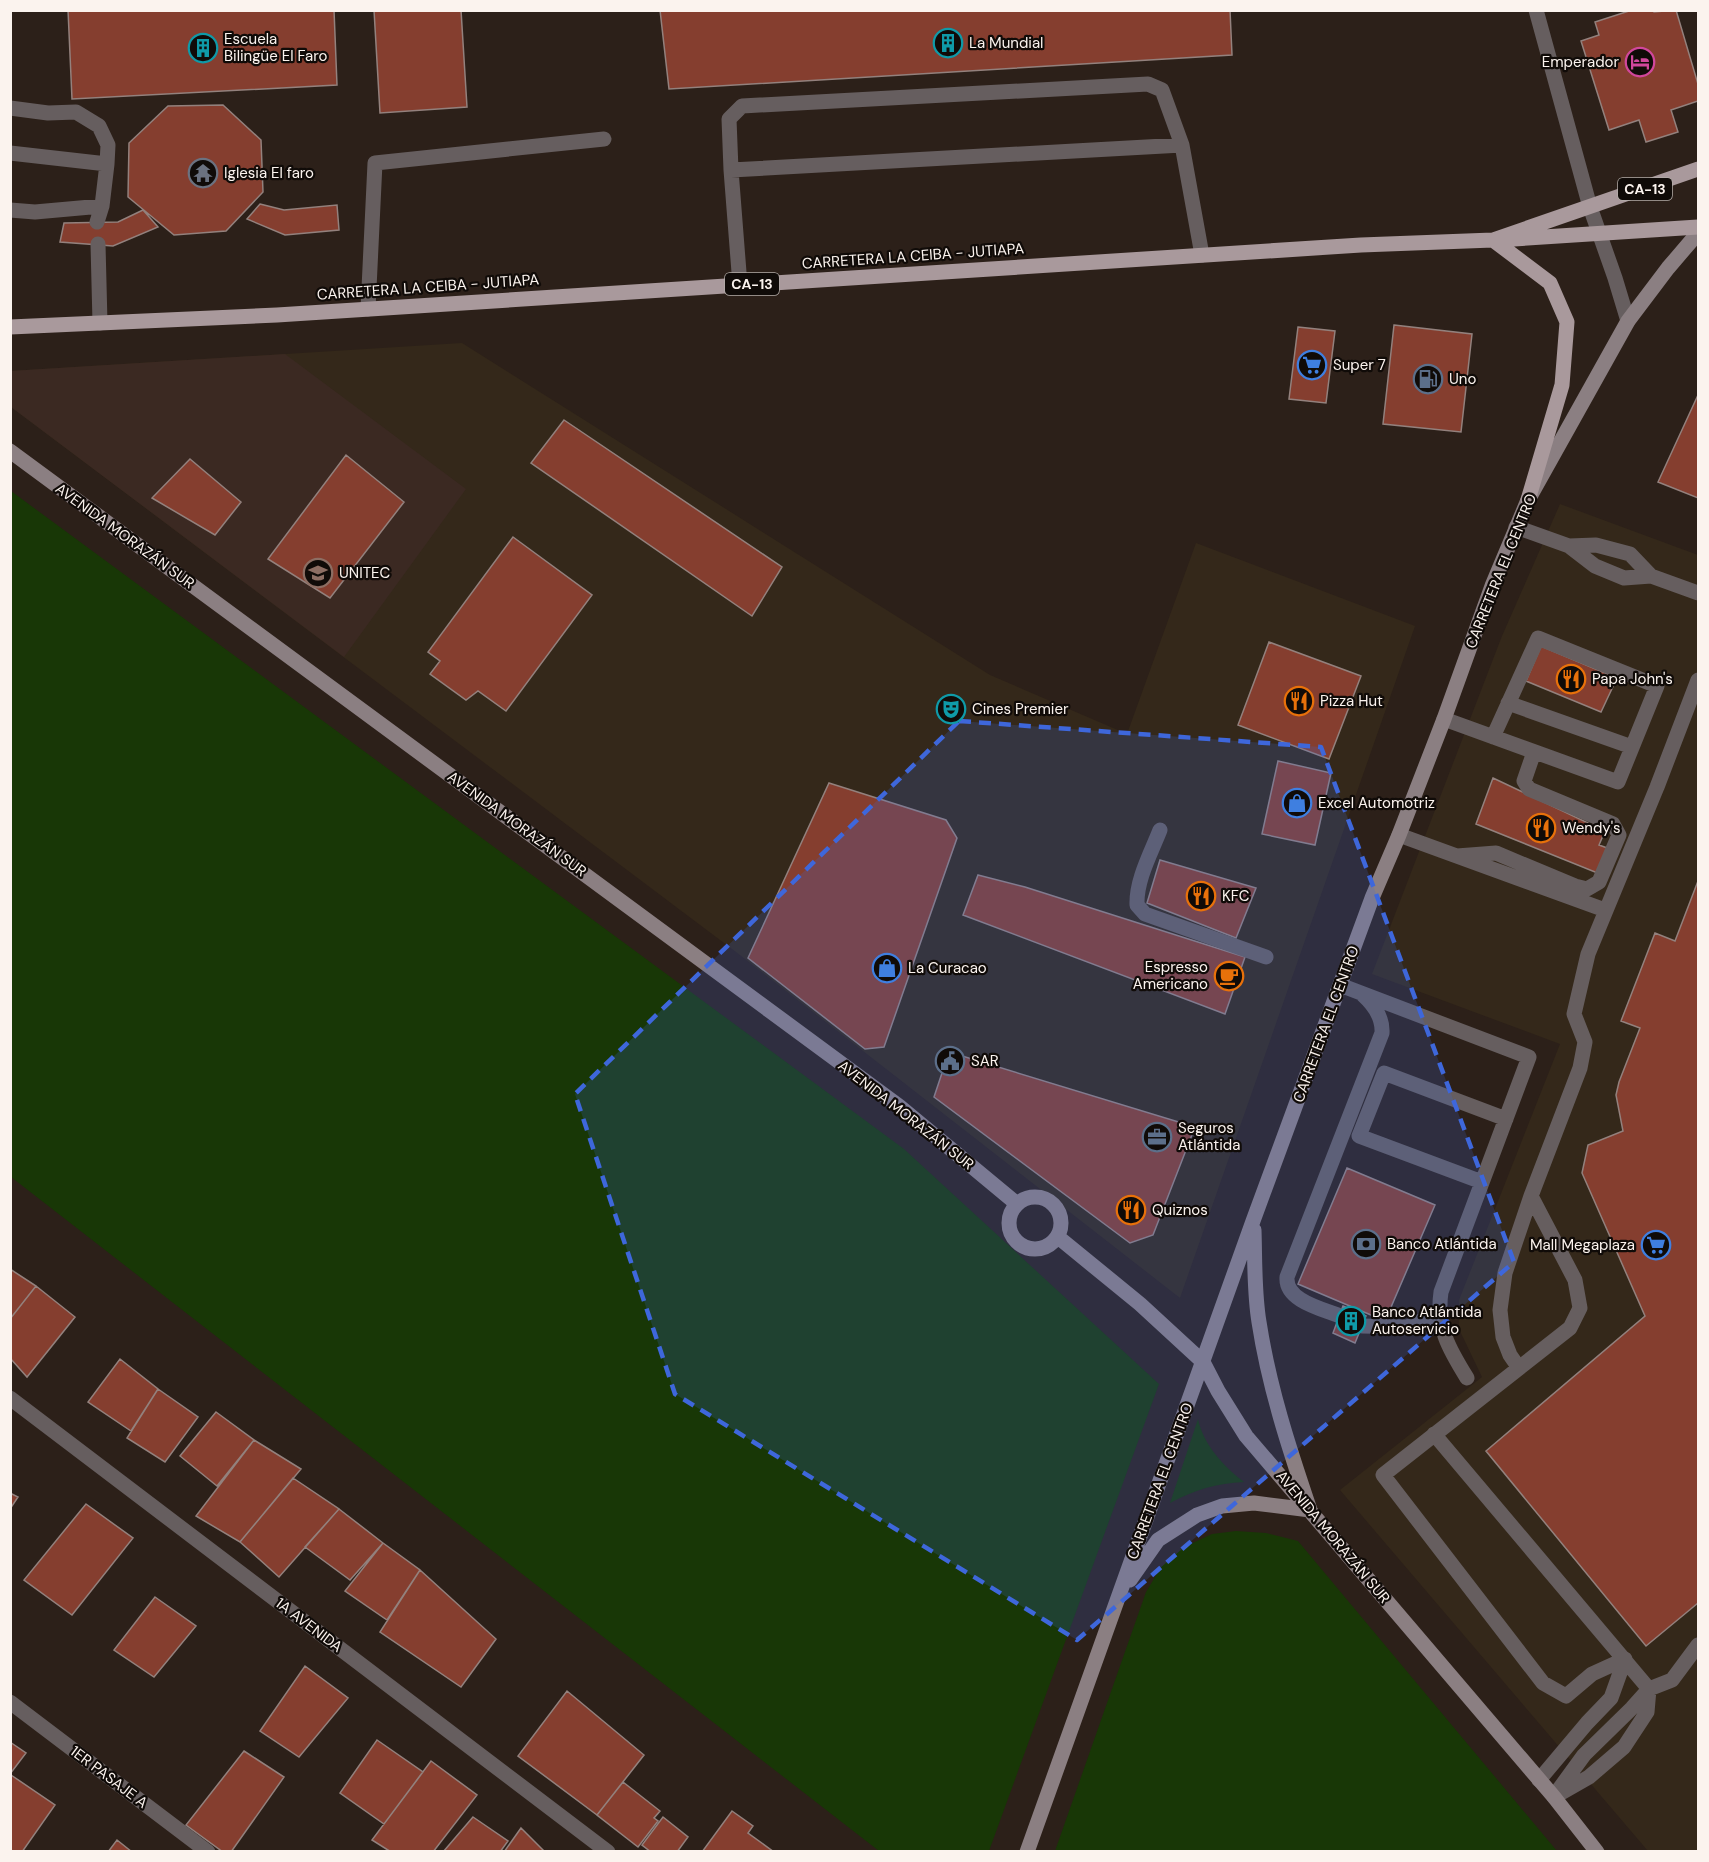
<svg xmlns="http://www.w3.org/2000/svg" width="1709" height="1862" font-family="'DM Sans',sans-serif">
	<rect width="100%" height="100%" fill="#2c2019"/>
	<path fill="#34281a" d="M462,343L990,675L1127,734L1196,543L1415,626L1180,1298L736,952L11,407L10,371Z
		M1560,504L1698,555V1851H1648L1340,1490L1482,1377L1459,1329V1300L1560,1044L1372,974L1502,636Z"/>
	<path fill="#3b2922" d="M285,354L466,489L344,657L11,407L10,371Z"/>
	<path fill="#183706" d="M11,491L904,1149L1159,1384L989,1851H879L11,1177Z
		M1198,1419C1203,1444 1224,1467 1244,1482C1217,1483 1194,1490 1170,1503Z
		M1236,1531L1266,1533L1298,1541L1557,1851H1055L1146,1592L1161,1567L1184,1547L1212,1534Z"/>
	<path fill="#853e2f" stroke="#93817d" stroke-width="1.5" d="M68,10H334L337,85L72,99Z
		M374,10H461L467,107L380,113Z
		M660,10H1230L1232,55L669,89Z
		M1632,10H1653L1654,12L1676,10L1698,84V101L1671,110L1678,132L1646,142L1639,120L1609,130L1581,41L1599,35L1595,22Z
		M223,105L261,140L263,192L226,231L174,235L128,197L129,143L168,106Z
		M260,204L284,210L337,205L339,230L285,235L247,219Z
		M143,210L158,227L113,246L60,242L64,223L118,222Z
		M1394,325L1472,334L1461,432L1383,424Z
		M1298,327L1335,331L1326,403L1289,399Z
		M1698,395V498L1658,482Z
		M564,420L782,567L752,616L531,463Z
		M346,455L404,502L330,598L268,559Z
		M190,459L241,502L215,535L152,498Z
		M513,537L592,595L506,711L478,691L466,700L430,674L440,661L428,652Z
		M1269,642L1361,676L1329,759L1238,725Z
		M1269,642L1361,676L1329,759L1238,725Z
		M1541,646L1617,678L1601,712L1526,681Z
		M1278,761L1331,773L1315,845L1262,834Z
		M1493,778L1605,831L1599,845L1610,849L1600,874L1476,824Z
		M829,783L946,820L957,838L884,1047L865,1049L748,958Z
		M1160,860L1256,888L1236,938L1147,903Z
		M978,875L1025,887L1245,957L1225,1014L963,915Z
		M1698,881V1603L1646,1646L1486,1451L1645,1316L1582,1173L1588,1145L1623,1131L1616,1095L1619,1082L1640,1028L1621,1021L1655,933L1675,941Z
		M949,1052L1195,1127L1153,1235L1130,1243L934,1097Z
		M1347,1168L1435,1205L1385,1321L1298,1284Z
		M10,1269L36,1286L10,1319Z
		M36,1286L75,1317L27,1377L10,1358V1319Z
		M1343,1306L1366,1316L1355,1343L1333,1333Z
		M120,1359L158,1389L131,1431L88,1402Z
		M158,1389L198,1417L165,1462L127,1438Z
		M216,1412L254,1440L217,1486L180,1456Z
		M254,1440L301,1469L240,1542L196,1516Z
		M293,1478L339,1509L279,1577L240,1542Z
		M10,1493L18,1497L10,1509Z
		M86,1504L133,1538L72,1615L24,1580Z
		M339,1509L383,1543L350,1580L305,1547Z
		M383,1543L420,1570L387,1620L345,1591Z
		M420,1570L496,1639L461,1687L380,1632Z
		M155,1597L196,1626L154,1677L114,1650Z
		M305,1666L348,1698L299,1757L260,1731Z
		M567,1691L644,1755L597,1815L518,1756Z
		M377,1740L423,1772L384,1824L340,1793Z
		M10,1742L26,1753L10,1774Z
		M244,1751L284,1777L231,1852H223L186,1825Z
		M431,1761L477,1795L433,1852H391L372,1840Z
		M11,1775L55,1805L22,1852H14L10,1849Z
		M623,1782L660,1811L654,1818L658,1821L638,1847L597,1815Z
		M732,1811L753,1826L748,1833L774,1852H702Z
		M473,1817L508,1841L500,1852H443Z
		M663,1817L688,1837L677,1852H651L642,1845Z
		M521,1828L545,1852H504Z
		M117,1840L132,1852H108Z"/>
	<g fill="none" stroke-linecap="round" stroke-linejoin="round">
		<path stroke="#665e5f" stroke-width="15" d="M10,108L48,113L76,112L99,126L108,145L107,164L102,206L97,222
			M10,153L107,164
			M731,170L1182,145L1202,255
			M10,210L35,212L102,206
			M98,244L100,323
			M740,285L731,170L729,119L742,106L1148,84L1162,90L1182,145
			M368,309L375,163L604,139
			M1516,527L1569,546L1596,545L1630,554L1651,576
			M1569,546L1595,566L1624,578L1651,576L1698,593
			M1508,703L1632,747
			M1444,719C1502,740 1560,761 1618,782L1657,686L1538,638L1493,737
			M1160,830C1151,853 1136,880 1137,905L1145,914L1266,957
			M1399,835L1605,910
			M1457,856L1496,853L1575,886L1587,889L1599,882L1619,835L1613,824L1529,789L1524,781L1534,752
			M1340,985L1529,1057L1441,1292C1436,1327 1449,1349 1467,1378
			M1482,1182L1359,1136L1384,1073L1506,1119
			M1531,1196L1575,1280L1580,1308L1570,1328L1383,1475L1543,1683L1566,1696L1592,1674L1625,1659L1611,1698L1587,1723L1539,1780
			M1340,1316C1323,1309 1285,1301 1287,1277L1382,1033C1383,1017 1374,1005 1363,995
			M1362,1326L1407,1327L1439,1313
			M1519,1368L1510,1355L1503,1337L1500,1310L1505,1273L1531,1196L1580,1068L1585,1042L1574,1014L1588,954L1657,787L1698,680
			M1434,1434L1649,1689L1647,1712L1624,1747L1589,1777L1554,1797
			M10,1702L208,1852
			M1557,1792L1584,1755L1632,1708L1649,1689L1672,1680L1698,1645"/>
		<path stroke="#665e5f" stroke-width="15" d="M1536,10L1590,207L1615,278L1628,321
			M10,1398L608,1852"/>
		<path stroke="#8b7f82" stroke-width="15" d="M10,451L899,1106L1017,1204
			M1009 1223a26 26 0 1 1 52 0a26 26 0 1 1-52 0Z
			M1058,1237L1140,1304L1203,1362L1218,1391L1246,1436L1554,1797L1597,1852
			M1130,1580L1158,1540L1197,1515L1222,1506L1254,1503L1310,1510C1289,1448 1269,1387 1259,1322C1254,1292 1255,1260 1254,1230
			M1027,1852L1253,1221L1372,898L1399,835L1444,719L1492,586L1528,500L1628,321L1668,268L1698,233"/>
		<path stroke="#a9999c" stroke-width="15" d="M1514,239L1698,227
			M1493,240L1550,283L1567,322L1562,385L1528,500
			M10,327L277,315L1361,245L1493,240L1698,169"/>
	</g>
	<path fill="#3e67db" fill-opacity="0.2" stroke="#3e67db" stroke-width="4.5" stroke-dasharray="12 8" stroke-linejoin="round" d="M959,721L1321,747L1514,1262L1077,1640L675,1394L575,1094Z"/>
	<defs>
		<g id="building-ring" transform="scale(1.5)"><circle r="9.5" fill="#100b08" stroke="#0f9aa8" stroke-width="1.5"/><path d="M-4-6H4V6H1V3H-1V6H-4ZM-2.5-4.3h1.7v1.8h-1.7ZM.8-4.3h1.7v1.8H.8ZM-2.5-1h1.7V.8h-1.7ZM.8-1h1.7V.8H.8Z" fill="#0f9aa8"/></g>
		<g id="hotel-ring" transform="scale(1.5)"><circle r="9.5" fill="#100b08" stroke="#d1479c" stroke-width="1.5"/><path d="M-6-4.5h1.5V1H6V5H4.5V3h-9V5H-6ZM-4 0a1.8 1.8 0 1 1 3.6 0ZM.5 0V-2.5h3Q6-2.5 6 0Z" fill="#d1479c"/></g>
		<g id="temple-ring" transform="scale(1.5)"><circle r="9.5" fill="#100b08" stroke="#6b7280" stroke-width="1.5"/><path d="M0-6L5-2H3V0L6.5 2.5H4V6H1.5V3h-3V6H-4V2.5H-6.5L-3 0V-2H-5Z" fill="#6b7280"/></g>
		<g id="supermarket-ring" transform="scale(1.5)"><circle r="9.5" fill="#100b08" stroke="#3f7fe0" stroke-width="1.5"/><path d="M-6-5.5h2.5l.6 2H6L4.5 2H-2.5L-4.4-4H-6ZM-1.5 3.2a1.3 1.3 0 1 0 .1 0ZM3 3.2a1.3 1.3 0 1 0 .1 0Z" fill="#3f7fe0"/></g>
		<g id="fuel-ring" transform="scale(1.5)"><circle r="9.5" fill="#100b08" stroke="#5c6f8a" stroke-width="1.5"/><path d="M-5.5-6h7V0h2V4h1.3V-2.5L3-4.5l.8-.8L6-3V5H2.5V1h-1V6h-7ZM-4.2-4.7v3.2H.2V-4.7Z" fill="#5c6f8a"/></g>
		<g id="university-ring" transform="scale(1.5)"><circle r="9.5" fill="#100b08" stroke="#8d6e63" stroke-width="1.5"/><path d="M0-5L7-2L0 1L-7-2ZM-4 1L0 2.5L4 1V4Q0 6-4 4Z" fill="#8d6e63"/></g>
		<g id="restaurant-ring" transform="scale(1.5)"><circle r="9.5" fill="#100b08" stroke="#e8710a" stroke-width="1.5"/><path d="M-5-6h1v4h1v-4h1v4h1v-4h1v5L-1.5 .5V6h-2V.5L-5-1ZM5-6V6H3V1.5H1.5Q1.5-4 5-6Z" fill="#e8710a"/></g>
		<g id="theatre-ring" transform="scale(1.5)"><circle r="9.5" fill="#100b08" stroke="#0f9aa8" stroke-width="1.5"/><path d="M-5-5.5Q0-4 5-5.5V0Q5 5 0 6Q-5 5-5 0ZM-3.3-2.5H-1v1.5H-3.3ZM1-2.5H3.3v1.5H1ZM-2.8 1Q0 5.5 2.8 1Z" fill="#0f9aa8"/></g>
		<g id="shop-ring" transform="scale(1.5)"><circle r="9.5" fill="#100b08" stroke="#3f7fe0" stroke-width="1.5"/><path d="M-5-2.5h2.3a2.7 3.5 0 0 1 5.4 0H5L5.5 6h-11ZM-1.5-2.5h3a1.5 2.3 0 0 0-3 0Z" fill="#3f7fe0"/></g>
		<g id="cafe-ring" transform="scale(1.5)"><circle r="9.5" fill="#100b08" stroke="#e8710a" stroke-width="1.5"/><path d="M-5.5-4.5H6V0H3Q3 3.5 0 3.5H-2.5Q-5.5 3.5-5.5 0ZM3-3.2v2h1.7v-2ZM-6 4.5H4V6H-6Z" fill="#e8710a"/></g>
		<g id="civic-ring" transform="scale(1.5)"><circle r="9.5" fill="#100b08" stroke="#5c6f8a" stroke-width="1.5"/><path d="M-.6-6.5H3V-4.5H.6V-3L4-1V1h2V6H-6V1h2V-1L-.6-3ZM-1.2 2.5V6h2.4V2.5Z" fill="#5c6f8a"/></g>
		<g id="office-ring" transform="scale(1.5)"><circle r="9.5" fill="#100b08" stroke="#5c6f8a" stroke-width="1.5"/><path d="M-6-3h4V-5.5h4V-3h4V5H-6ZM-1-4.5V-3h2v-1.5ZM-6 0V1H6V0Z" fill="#5c6f8a"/></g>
		<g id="bank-ring" transform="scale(1.5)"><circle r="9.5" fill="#100b08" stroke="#5c6f8a" stroke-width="1.5"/><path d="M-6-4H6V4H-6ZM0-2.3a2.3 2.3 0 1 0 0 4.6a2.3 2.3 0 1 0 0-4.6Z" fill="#5c6f8a"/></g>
	</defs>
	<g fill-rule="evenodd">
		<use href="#building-ring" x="948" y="43"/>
		<use href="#building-ring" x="203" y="48"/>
		<use href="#hotel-ring" x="1640" y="62"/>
		<use href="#temple-ring" x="203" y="173"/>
		<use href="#supermarket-ring" x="1312" y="365"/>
		<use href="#fuel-ring" x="1428" y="379"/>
		<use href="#university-ring" x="318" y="573"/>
		<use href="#restaurant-ring" x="1571" y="679"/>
		<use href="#restaurant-ring" x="1299" y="701"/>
		<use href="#theatre-ring" x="951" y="709"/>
		<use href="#shop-ring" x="1297" y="803"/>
		<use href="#restaurant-ring" x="1541" y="828"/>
		<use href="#restaurant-ring" x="1201" y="896"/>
		<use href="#shop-ring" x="887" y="968"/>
		<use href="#cafe-ring" x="1229" y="976"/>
		<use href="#civic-ring" x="950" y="1061"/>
		<use href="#office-ring" x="1157" y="1137"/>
		<use href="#restaurant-ring" x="1131" y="1210"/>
		<use href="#bank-ring" x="1366" y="1244"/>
		<use href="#supermarket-ring" x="1656" y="1245"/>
		<use href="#building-ring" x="1351" y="1321"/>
	</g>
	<g text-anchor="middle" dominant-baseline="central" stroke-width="4.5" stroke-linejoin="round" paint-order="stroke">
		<g fill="#100b08" stroke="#b4ada9" stroke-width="1.5">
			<rect x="1618" y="178" width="54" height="22" rx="4.5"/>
			<rect x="725" y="273" width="54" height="22" rx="4.5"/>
		</g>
		<g font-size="14" font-weight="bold" fill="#fbf3ee">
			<text x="1645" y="189">CA-13</text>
			<text x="752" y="284">CA-13</text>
		</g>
		<g font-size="15" fill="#fbf3ee" stroke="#100b08" text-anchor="start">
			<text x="224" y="39">Escuela<tspan x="224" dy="17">Bilingüe El Faro</tspan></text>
			<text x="969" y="43">La Mundial</text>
			<text x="1619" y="62" text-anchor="end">Emperador</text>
			<text x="224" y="173">Iglesia El faro</text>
			<text x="1333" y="365">Super 7</text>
			<text x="1449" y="379">Uno</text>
			<text x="339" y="573">UNITEC</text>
			<text x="1592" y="679">Papa John's</text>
			<text x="1320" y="701">Pizza Hut</text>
			<text x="972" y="709">Cines Premier</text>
			<text x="1318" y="803">Excel Automotriz</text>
			<text x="1562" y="828">Wendy's</text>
			<text x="1222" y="896">KFC</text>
			<text x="1208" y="967" text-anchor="end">Espresso<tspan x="1208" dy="17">Americano</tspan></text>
			<text x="908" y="968">La Curacao</text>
			<text x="971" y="1061">SAR</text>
			<text x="1178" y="1128">Seguros<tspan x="1178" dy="17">Atlántida</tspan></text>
			<text x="1152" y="1210">Quiznos</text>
			<text x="1387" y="1244">Banco Atlántida</text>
			<text x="1635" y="1245" text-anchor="end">Mall Megaplaza</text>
			<text x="1372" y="1312">Banco Atlántida<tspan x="1372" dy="17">Autoservicio</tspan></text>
		</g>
		<g font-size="15" fill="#fbf3ee" stroke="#100b08">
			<text transform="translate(913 256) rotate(-4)">CARRETERA LA CEIBA - JUTIAPA</text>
			<text transform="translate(428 287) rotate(-4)">CARRETERA LA CEIBA - JUTIAPA</text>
			<text transform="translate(125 536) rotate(36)">AVENIDA MORAZÁN SUR</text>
			<text transform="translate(1501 571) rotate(-68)">CARRETERA EL CENTRO</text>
			<text transform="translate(517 824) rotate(36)">AVENIDA MORAZÁN SUR</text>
			<text transform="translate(1326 1024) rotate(-70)">CARRETERA EL CENTRO</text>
			<text transform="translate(906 1115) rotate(38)">AVENIDA MORAZÁN SUR</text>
			<text transform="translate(1160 1481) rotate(-70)">CARRETERA EL CENTRO</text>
			<text transform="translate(1333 1537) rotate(50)">AVENIDA MORAZÁN SUR</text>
			<text transform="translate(309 1625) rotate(37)">1A AVENIDA</text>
			<text transform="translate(109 1777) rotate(37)">1ER PASAJE A</text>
		</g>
	</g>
	<rect width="1709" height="1862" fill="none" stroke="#fbf3ee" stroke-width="24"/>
</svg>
